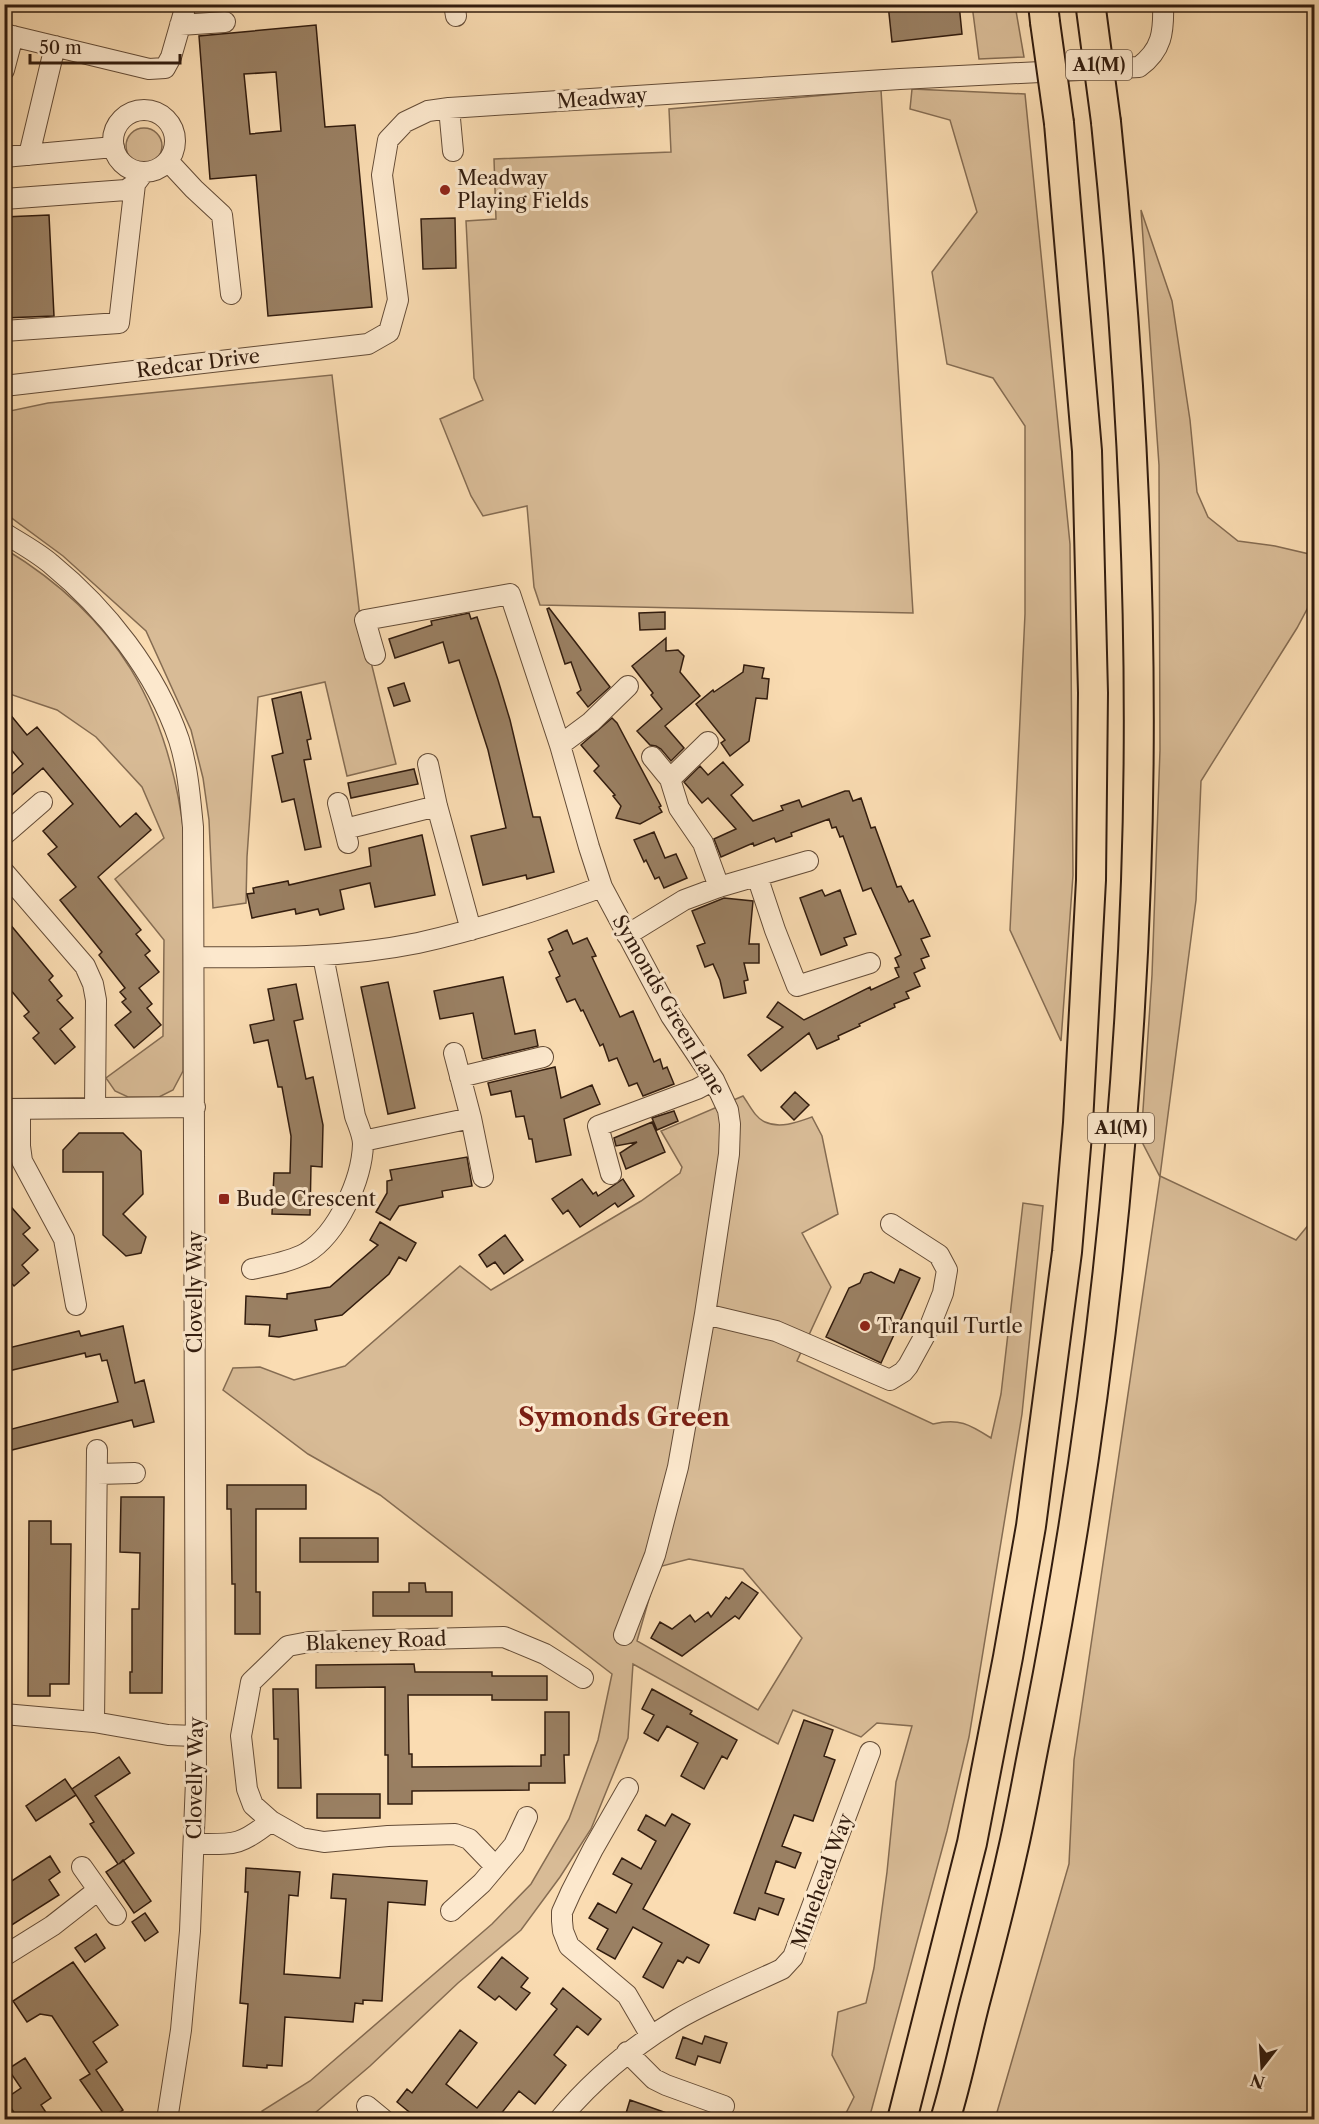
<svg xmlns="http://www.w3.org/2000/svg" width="1319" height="2124" font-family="'Libre Caslon Text',serif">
	<rect width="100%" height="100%" fill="#fadcb2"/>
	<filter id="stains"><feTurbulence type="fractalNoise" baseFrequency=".00333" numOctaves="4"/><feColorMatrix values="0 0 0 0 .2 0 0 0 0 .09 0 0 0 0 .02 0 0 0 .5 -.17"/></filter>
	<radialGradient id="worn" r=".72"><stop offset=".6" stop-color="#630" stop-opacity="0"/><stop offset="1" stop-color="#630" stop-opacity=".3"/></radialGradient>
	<path fill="#d8bb96" stroke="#856c52" stroke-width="1.5" fill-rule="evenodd" d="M972,5H1015L1024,57L979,59Z
		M912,89L1025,94L1070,544L1073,875L1061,1041L1010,930L1025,614V426L993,378L947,364L932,272L977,212L950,120L910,109Z
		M881,90L913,613L540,605L534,587L527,506L483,516L471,496L440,419L483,400L474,378L466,221L496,219L494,159L671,152L669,109Z
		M126 146a18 18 0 1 1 36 0a18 18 0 1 1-36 0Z
		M1141,210L1172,301L1190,420L1197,492L1208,517L1238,541L1275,546L1309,554L1314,568V596L1297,628L1201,781L1196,900L1160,1176L1296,1240L1314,1218V2119H995L1069,1864L1074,1760L1160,1177L1141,1140L1152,975L1160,750L1159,465Z
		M332,375L360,617L396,764L347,776L325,682L258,697L247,857L246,903L213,908L209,820L203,778L191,730L146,631L63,556L5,513V412L48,403Z
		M5,549C117,617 168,705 184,834L183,1071L173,1090L159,1097H128L115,1091L106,1078L163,1036L164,940L115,879L164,838L142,787L96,737L57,710L7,693L5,695Z
		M743,1096C749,1104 755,1118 765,1122C780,1129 798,1122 812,1117L822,1136L838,1214L802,1233L831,1287L797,1361L933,1424C959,1418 969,1424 991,1438L1001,1394L1023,1203L1043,1206L1022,1414L969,1737L947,1831L869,2119H792L846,2113L854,2097L832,2055L838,2012L866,2003L874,1968L887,1872L896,1782L912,1726L877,1723L861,1737L793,1710L778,1744L633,1664L628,1738L591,1829L560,1877L521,1930L458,1983L370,2066L309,2118L266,2119L262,2111L310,2081L492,1924L531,1884L569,1819L598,1740L612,1674L380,1495L308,1454L223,1390L233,1368L260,1367L294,1380L345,1366L460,1266L491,1290L641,1201L680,1173L682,1167L661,1131ZM689,1559L743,1569L802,1638L758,1710L637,1641L658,1567Z"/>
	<path fill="#9a8063" stroke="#321c0e" stroke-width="1.5" fill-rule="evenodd" d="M888,4H959L962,34L892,42Z
		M316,25L325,127L355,125L372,307L268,316L256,175L210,179L199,36ZM276,72L281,131L250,134L244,74Z
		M49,215L54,316L4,318V217Z
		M455,218L456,268L423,269L421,219Z
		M549,608L610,687L588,707L577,693L581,690L571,662L565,664L547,609Z
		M665,612V629L640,630L639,613Z
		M469,613L471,619L477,617L498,680L510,720L533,817H540L554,872L527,879L526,875L483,885L471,836L506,828L488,750L459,660L449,663L443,642L395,658L389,639L432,625L431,621Z
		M666,638V651L678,650L684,656L680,672L700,696L665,726L684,748L671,761L661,749L656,746L650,745L637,731L662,709L651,695L653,693L632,666Z
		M744,665L764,668L762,678L769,679L767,699L756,698L749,741L730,756L721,743L725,740L696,704L713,690L714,692L743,672Z
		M404,683L410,701L394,706L388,688Z
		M301,692L311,739L307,740L311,759L304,760L321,847L305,850L294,799L282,802L272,756L283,753L272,699Z
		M4,707L27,735L37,727L120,827L136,813L151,830L98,877L141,930L136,934L150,951L145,955L159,972L139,988L152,1004L147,1008L161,1025L134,1048L115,1025L131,1012L122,1002L126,999L120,992L125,988L99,955L102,952L60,900L76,887L48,854L57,847L43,831L73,804L43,768L4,802V781L23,764L4,741Z
		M612,718L617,723L661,806L659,807L662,812L640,824L616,818L621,806L613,796L615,795L594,771L599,766L581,745Z
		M723,762L743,785L731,795L753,821L783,810L781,806L799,800L802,807L845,791H849L853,801L861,798L871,828L875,827L897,887L901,886L909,902L913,900L930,936L921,939L929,956L921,959L925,968L914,973L920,986L906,992L909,998L894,1004L895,1007L859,1024L860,1026L838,1036L839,1039L817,1049L809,1033L761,1071L748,1055L783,1027L767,1017L778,1002L804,1020L870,987L871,990L899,977L895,968L899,967L895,958L901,955L871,888L863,891L843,836L840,837L836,827L832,828L829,819L791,833L792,836L776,842L774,838L754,846L753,843L721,857L714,839L736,829L708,798L702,803L684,782L700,766L708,775Z
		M414,769L418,784L351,798L348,783Z
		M654,832L665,858L676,854L687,878L664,888L659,877L655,879L646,860L644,862L634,840Z
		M422,835L435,895L375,907L370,883L340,890L344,909L320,915L318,909L296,914L295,909L252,918L247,894L254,893L253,888L288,881L289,885L371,866L369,848Z
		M822,890L825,896L840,890L856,934L844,938L847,945L821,955L800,898Z
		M724,898L753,901L749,944H759V963H744L748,980L744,981L746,993L724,998L720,980L713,964L705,967L697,946L705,943L692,911Z
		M4,917L53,976L49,980L62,996L57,1000L73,1018L60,1029L75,1047L55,1064L33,1038L39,1033L24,1016L29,1012L4,982Z
		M567,930L573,944L587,938L596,956L592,957L620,1017L633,1011L654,1062L660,1059L663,1069L667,1067L674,1084L643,1096L637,1083L629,1086L617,1058L609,1061L603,1044L600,1046L583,1010L581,1011L575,999L567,1002L556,978L560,976L549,952L553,950L548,939Z
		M503,977L515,1034L535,1030L538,1046L483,1059L482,1058L473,1013L440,1019L434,991Z
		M388,982L415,1108L388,1114L361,987Z
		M296,984L303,1019L294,1021L306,1079L313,1077L323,1125L322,1167L311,1166L310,1215L272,1214L274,1173H290L291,1136L282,1087H278L268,1040L254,1043L250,1025L274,1020L268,989Z
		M555,1067L561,1098L592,1085L600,1104L564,1119L571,1155L536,1162L532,1139H529L524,1116L516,1117L511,1091L491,1095L488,1083Z
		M795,1092L809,1105L794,1120L781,1107Z
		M674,1111L678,1121L657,1130L652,1118Z
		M652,1122L665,1152L626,1169L620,1153L637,1142L616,1146L614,1138Z
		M79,1133H123L141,1151L143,1194L123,1214L146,1237L141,1253L126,1256L103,1235V1172H63V1150Z
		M467,1157L472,1186L442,1191L443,1197L399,1206L390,1220L376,1212L387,1193V1181L392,1180L390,1170Z
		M582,1179L593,1194L596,1192L598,1196L623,1179L634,1196L618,1207L615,1203L580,1227L568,1210L563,1214L552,1199Z
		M4,1199L30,1228L23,1234L38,1250L22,1265L29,1273L14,1286L7,1278L4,1280Z
		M380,1222L416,1243L406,1261L399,1257L389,1274L342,1315L315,1320L317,1330L279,1337L269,1336L270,1325L245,1324L246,1296L287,1299V1294L330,1287L378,1245L370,1240Z
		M505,1235L523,1260L504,1274L495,1262L487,1267L479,1255Z
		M900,1269L920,1278L881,1363L826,1337L849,1288L860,1283L864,1274L871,1272L894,1283Z
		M123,1326L135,1383L144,1380L154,1422L134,1427L132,1420L4,1452V1431L118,1402L107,1360L102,1361L100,1354L86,1357L85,1353L4,1372V1349L79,1331L81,1336Z
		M227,1485H306V1509H256V1592H260V1634H235V1584H232L231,1509H227Z
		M121,1497H164L162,1693H130V1672H132V1609H139L140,1553L120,1552Z
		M29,1521H51V1544H71L69,1684H50V1696H28Z
		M300,1538H378V1562H300Z
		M742,1582L758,1593L739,1619L735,1616L682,1656L651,1638L660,1622L672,1629L690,1615L695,1622L708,1612L711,1617L726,1597L729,1599Z
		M409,1583H425L426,1592H452V1616H373V1592H409Z
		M414,1664L415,1672H492V1676H547V1700H492V1695H408L409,1754H412V1767L541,1766V1755H545V1712H569V1755H564L565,1783H529V1790L412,1791V1804H388V1755H385V1687L316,1688V1665Z
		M273,1689H298L301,1788H278V1739H274Z
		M652,1689L692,1711L690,1714L737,1740L727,1759L722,1756L704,1789L681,1776L698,1743L667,1726L658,1741L644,1733L654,1715L642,1709Z
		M804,1720L833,1730L824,1756L835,1760L813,1821L794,1815L782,1846L801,1853L795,1868L776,1861L765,1893L784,1899L778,1915L759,1908L755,1920L734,1913Z
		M119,1757L130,1773L95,1796L134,1853L119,1864L123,1860L151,1901L134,1913L106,1872L118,1864L90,1824L94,1822L72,1789Z
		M65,1779L76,1795L36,1821L26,1806Z
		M317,1794H380V1818H317Z
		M672,1814L690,1824L643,1909L709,1945L699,1963L687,1957L683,1963L678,1960L663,1988L643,1977L662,1943L633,1927L615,1959L597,1949L608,1929L589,1918L598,1903L616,1913L632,1884L613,1874L622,1858L641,1869L656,1841L638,1830L646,1815L665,1826Z
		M50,1856L60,1872L49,1880L59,1895L4,1930V1886Z
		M246,1868L300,1872L298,1896L289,1895L284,1974L340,1978L346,1899L331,1898L333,1874L427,1881L425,1905L388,1902L382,2001L363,2000V2004L355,2003L353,2022L285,2017L282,2066L267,2065V2068L243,2066L248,2004L240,2003L248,1892H245Z
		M145,1913L158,1932L145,1941L132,1922Z
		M96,1934L105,1948L85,1962L75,1948Z
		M502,1957L528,1978L521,1987L530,1993L516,2010L499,1996L495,2000L478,1987Z
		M73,1962L118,2025L93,2042L107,2062L96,2070L123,2110L108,2120L80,2080L90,2074L52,2016L40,2014L27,2022L13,2001Z
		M563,1988L601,2019L588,2035L577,2026L554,2055L566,2065L535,2104L519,2091L496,2120H419L397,2102L407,2089L412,2093L460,2030L477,2043L446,2084L477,2108L557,2009L551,2004Z
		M705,2036L727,2043L720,2063L698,2056L695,2065L676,2058L683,2037L702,2044Z
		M25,2058L51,2098L41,2105L51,2120H19L5,2099L21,2088L8,2069Z
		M630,2100L678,2117V2120H624Z"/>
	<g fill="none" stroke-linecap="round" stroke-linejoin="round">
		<g stroke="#644c37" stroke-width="22">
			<path id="minor" d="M454,4L456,16
				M180,25L225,22
				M4,34L149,69L165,68L171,57L184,12
				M4,70L13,36
				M449,108L453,151
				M113 141a31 31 0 1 1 62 0a31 31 0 1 1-62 0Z
				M29,155L55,46
				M4,157L114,147
				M168,161L194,189L222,215L231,294
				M4,199L126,190L135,184L141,176
				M4,331L119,323L135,184
				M4,386L368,344L389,332L398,300L382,175L388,140L405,122L428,111L449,108L900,79L1139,67C1162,50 1164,32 1163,4
				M4,533C20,543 37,552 51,564C106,609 156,672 179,740C188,768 190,798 193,827L196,1781L190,1931L181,2030L167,2120
				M375,655L365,620L510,594L560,745L589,847L602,887L671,1016L714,1080L728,1110L730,1124L729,1154L705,1314L678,1467L655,1555L624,1635
				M560,745L591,722L628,686
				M652,757L670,779L679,808L703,843L719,887
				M428,764L437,806L471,930
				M670,779L708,742
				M338,803L348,843
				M345,829L437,806
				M4,835L42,802
				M4,872L85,966L93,984L96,1000L95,1107
				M757,876L775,930L797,986L870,963
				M627,935L684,900L719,887L808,861
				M195,957C270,958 344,958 418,943C481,929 542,909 602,887
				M454,1053L471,1118L483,1177
				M460,1077L543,1057
				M4,1109L195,1107
				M20,1109V1146L22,1161L64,1239L76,1305
				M363,1141L471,1118
				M611,1174L598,1126L697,1089L714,1080
				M252,1269C270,1265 290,1262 306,1253C338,1234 362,1179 363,1144C363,1135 358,1125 355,1116L323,956
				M705,1314L776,1331L890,1380L903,1372L908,1366L930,1326L943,1293L947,1270L939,1255L891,1224
				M97,1474L135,1473
				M4,1714L94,1722L168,1735L195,1736
				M94,1722L97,1450
				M628,1788L593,1849L571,1892L562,1912V1921L563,1931L569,1946L627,1995L651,2036
				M271,1821L253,1805L247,1789L241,1736L251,1682L288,1646L309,1642L504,1637L545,1654L583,1678
				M194,1844C233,1844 239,1847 271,1821L301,1838L324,1842L388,1836L455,1834L469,1839L495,1866
				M82,1867L116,1915
				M451,1911L482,1883L514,1845L527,1817
				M4,1956L52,1926L98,1890
				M627,2052L654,2079L666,2085L724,2106
				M367,2106L384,2120
				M559,2120C593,2079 633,2046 678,2019C711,2000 748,1985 782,1969L793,1957L870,1752"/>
		</g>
		<g stroke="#321c0e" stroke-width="32">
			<path id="highway" d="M1043,4L1045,22
				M902,2120L972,1843L1008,1657L1031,1526L1067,1252L1078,1123L1091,880L1093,693L1087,451L1059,123
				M945,2120C957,2081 965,2041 975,2002C988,1953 1001,1904 1012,1854C1022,1812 1029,1768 1038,1725C1093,1447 1126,1164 1136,881C1145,628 1132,374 1106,122"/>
		</g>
		<use href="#minor" stroke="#fce8cd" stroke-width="20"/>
		<use href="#highway" stroke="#fadcb2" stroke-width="28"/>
		<g stroke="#321c0e" stroke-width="32" stroke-linecap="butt">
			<path id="highway-bridge" d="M1091,9L1106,122
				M1045,22L1059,123"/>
		</g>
		<use href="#highway-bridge" stroke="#fadcb2" stroke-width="28"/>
	</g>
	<g fill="#8f2418" stroke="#fce8cd" stroke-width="2">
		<circle cx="445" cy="190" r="6"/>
		<rect x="218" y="1193" width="12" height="12" rx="3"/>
		<circle cx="865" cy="1326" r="6"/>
	</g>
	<g text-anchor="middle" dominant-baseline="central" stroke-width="6" stroke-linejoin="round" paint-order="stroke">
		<g fill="#fce8cd" stroke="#6f5947" stroke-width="1.5">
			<rect x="1066" y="50" width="66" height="30" rx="4.5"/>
			<rect x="1088" y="1113" width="66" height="30" rx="4.5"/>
		</g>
		<g font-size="18" font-weight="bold" fill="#321c0e">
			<text x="1099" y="65">A1(M)</text>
			<text x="1121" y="1128">A1(M)</text>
		</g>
		<g font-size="20" fill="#321c0e" stroke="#fce8cd">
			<text transform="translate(602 98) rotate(-4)">Meadway</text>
			<text transform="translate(198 363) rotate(-7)">Redcar Drive</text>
			<text transform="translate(669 1005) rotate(60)">Symonds Green Lane</text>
			<text transform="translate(195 1292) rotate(-90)">Clovelly Way</text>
			<text transform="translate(376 1641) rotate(-2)">Blakeney Road</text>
			<text transform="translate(195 1778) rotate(-89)">Clovelly Way</text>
			<text transform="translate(822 1881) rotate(-70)">Minehead Way</text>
		</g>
		<g font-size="20" fill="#321c0e" stroke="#fce8cd" text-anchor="start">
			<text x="457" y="178">Meadway<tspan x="457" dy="23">Playing Fields</tspan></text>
			<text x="236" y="1199">Bude Crescent</text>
			<text x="877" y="1326">Tranquil Turtle</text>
		</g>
		<g font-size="26" font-weight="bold" fill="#7a1f14" stroke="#fce8cd">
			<text x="624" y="1417">Symonds Green</text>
		</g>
	</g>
	<rect width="1319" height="2124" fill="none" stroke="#fadcb2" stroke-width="24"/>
	<rect x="6" y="6" width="1307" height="2112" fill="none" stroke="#321c0e" stroke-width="3"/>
	<rect x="12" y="12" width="1295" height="2100" fill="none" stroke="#321c0e" stroke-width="1.5"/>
	<g transform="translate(1262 2067) rotate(197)" stroke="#fce8cd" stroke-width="4.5" paint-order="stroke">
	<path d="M0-4.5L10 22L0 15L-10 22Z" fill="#321c0e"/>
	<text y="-9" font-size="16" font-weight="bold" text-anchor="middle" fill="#321c0e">N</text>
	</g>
	<path d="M30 54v9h150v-9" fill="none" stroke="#321c0e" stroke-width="3"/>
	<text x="39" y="54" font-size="18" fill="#321c0e" stroke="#fce8cd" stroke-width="4.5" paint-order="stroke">50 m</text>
	<rect width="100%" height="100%" filter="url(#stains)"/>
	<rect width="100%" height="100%" fill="url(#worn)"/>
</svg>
